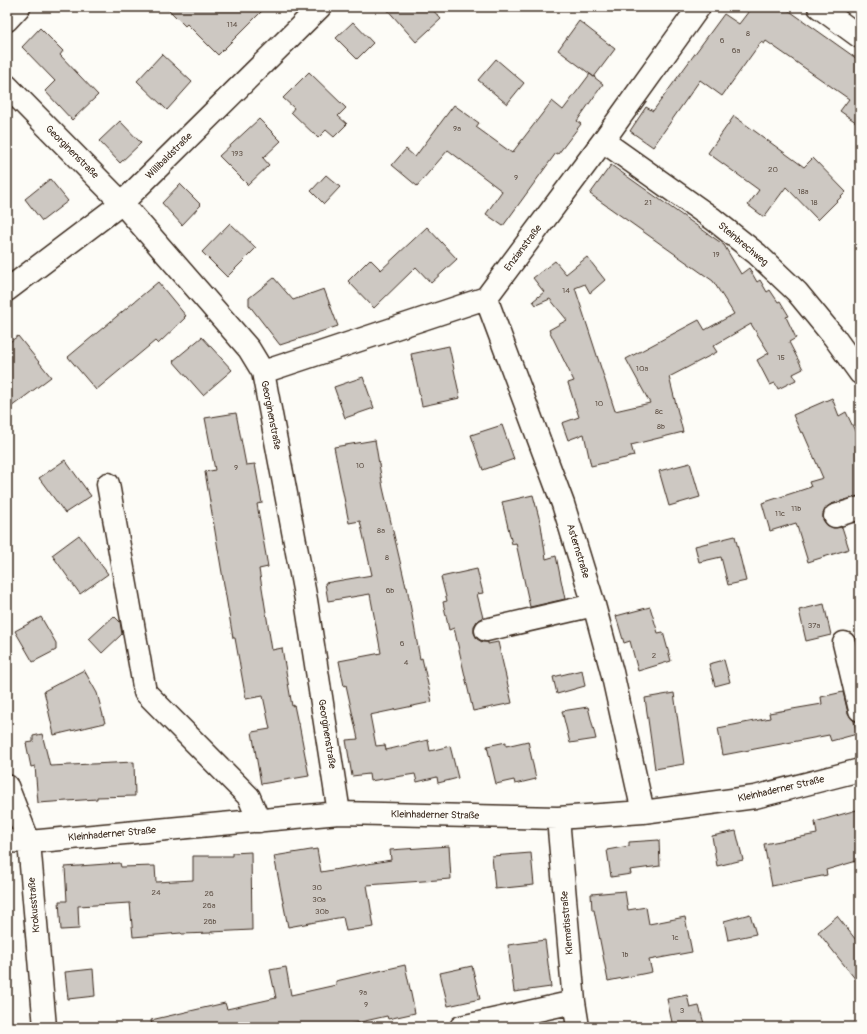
<svg xmlns="http://www.w3.org/2000/svg" width="867" height="1034" font-family="Pangolin,sans-serif">
	<rect width="100%" height="100%" fill="#fdfcf7"/>
	<filter id="ink" filterUnits="userSpaceOnUse"><feTurbulence type="fractalNoise" baseFrequency=".025" numOctaves="2"/><feDisplacementMap in="SourceGraphic" scale="8" xChannelSelector="R" yChannelSelector="G"/><feConvolveMatrix kernelMatrix="1 2 1 2 8 2 1 2 1" color-interpolation-filters="sRGB"/></filter>
	<g filter="url(#ink)">
		<path fill="#cdc8c2" stroke="#3b2a1e" d="M166,7H266L218,55L187,24L185,26Z
			M385,7H430L441,19L416,42Z
			M752,7H784L860,61V125L840,111L849,99L766,41L764,44L761,42L722,96L700,80L653,147L630,131L646,107L653,111L724,14L739,24Z
			M579,21L615,49L594,77L558,50Z
			M353,22L373,43L357,59L336,38Z
			M40,28L63,51L60,55L98,95L72,120L45,91L55,81L22,47Z
			M162,54L192,82L167,110L137,81Z
			M496,59L524,83L507,104L478,80Z
			M309,72L346,108L338,116L347,124L334,137L326,130L318,138L291,112L294,108L283,98Z
			M590,74L603,84L577,121L581,124L558,154L556,153L503,226L486,214L502,191L448,150L417,186L392,165L406,149L415,157L454,105L479,123L476,127L512,153L552,101L563,110Z
			M734,116L804,167L813,158L846,192L818,220L786,187L764,217L748,205L759,190L708,153Z
			M259,119L281,141L263,158L269,165L248,185L219,156Z
			M120,121L141,143L120,163L99,141Z
			M611,165L724,245L741,274L749,268L757,282L760,280L767,292L770,290L778,302L780,301L789,316L786,317L796,338L789,342L803,369L793,374L796,380L778,389L775,383L770,385L757,360L769,353L751,324L713,346L717,352L669,377L683,432L631,445L634,456L591,466L584,434L568,440L562,423L579,417L568,383L574,381L549,330L567,320L550,299L536,305L533,301L544,292L533,278L555,261L566,274L587,257L605,280L590,293L585,284L575,288L615,411L650,403L626,359L699,320L705,330L734,314L713,281L590,194Z
			M326,175L340,187L324,204L311,191Z
			M50,179L68,201L42,221L25,199Z
			M180,184L201,205L182,225L162,203Z
			M230,223L256,248L227,277L202,252Z
			M427,227L457,259L431,283L416,267L374,308L348,281L370,259L381,270Z
			M274,278L293,300L324,289L338,326L280,345L249,305V298Z
			M158,282L186,316L184,317L185,318L158,344L155,341L96,390L68,357Z
			M18,336L51,377L7,410V344Z
			M202,337L232,370L203,395L173,361Z
			M449,346L460,398L422,406L411,354Z
			M363,377L374,408L345,418L334,387Z
			M832,398L839,416L846,412L855,431L860,428V496L831,504L826,508L823,514V520L827,525L833,528L842,527L849,549L808,562L796,523L770,531L762,503L811,487L809,482L823,478L803,432L801,433L793,415Z
			M236,413L246,465L255,464L262,503L257,504L268,567L259,569L272,650L282,648L292,706L294,705L298,724H299L309,776L261,784L252,732L270,729L263,696L246,699L235,638H233L205,472L215,470L205,418Z
			M502,425L514,459L483,470L471,435Z
			M375,440L383,488L406,587H407L420,659L422,658L432,702L370,715L376,746L385,745L386,750L428,740L430,751L450,746L458,778L438,783L437,777L417,782L415,774L370,781L369,774L352,776L346,740L358,739L346,685L344,686L339,661L381,653L370,594L328,601L325,583L372,575L360,521L349,523L334,447Z
			M65,460L91,496L65,513L39,478Z
			M690,463L700,497L669,506L659,471Z
			M533,495L541,525L546,559L556,556L565,599L530,607L516,543L512,544L502,502Z
			M79,535L108,574L80,594L52,555Z
			M735,536L746,581L728,585L721,557L699,562L695,546Z
			M477,569L483,593L477,594L483,618L477,621L474,626V633L477,639L482,642H488V644L498,642L512,703L473,711L454,628L449,630L443,602L447,601L441,577Z
			M824,604L831,635L806,641L799,610Z
			M650,607L658,633L663,632L671,661L638,671L630,641L624,643L616,616Z
			M114,616L120,622L122,634L102,653L89,639Z
			M41,617L56,643V650L33,662L15,631Z
			M724,660L730,682L715,686L709,664Z
			M84,670L97,693L105,723L54,735L44,691Z
			M582,670L585,686L557,694L553,677Z
			M843,692L848,713L851,718L854,721L857,734L831,741L829,735L723,755L718,728L770,718L769,713L822,704L821,697Z
			M674,693L684,764L655,769L645,698Z
			M588,707L596,739L570,743L562,711Z
			M42,734L50,766L134,762L135,796L97,797V799L38,803L35,766L31,767L26,743L33,742V736Z
			M528,741L536,779L515,784L514,780L496,784L487,746L506,742V746Z
			M860,809V860L826,870L827,875L772,886L764,844L817,834L815,822Z
			M736,831L743,860L717,866L712,836Z
			M659,840L660,866L630,870L631,874L611,877L607,850L629,846V842Z
			M449,846L451,879L367,885L374,927L346,931L343,917L288,927L274,856L317,849L321,872L391,860L390,850Z
			M251,852L252,930L211,932V933L182,934L181,933L133,937L130,903L78,906L79,929L61,930L59,901H67L65,867L120,863L121,867L155,866L156,882L193,880V856H232V853Z
			M531,853L534,885L495,889L492,856Z
			M625,891L628,910L646,907L649,924L685,917L692,952L649,960L652,972L608,981L594,910H592L591,894Z
			M750,914L756,934L728,940L724,921Z
			M837,916L860,945V985L818,932Z
			M545,940L551,987L514,992L508,945Z
			M405,965L415,1013L388,1019L387,1016L339,1027H152L151,1020L225,1003L227,1009L276,998L270,970L286,967L291,995L336,985V981Z
			M472,966L480,999L448,1006L440,973Z
			M93,969L95,996L68,999L65,972Z
			M687,995L690,1008L699,1006L705,1027H673L667,999Z"/>
		<g fill="none" stroke-linecap="round" stroke-linejoin="round">
			<g stroke="#3b2a1e" stroke-width="25">
				<path id="minor" d="M819,7L860,37
					M7,20L19,7
					M7,86L122,203L249,349L263,372L306,600L339,813
					M603,141L713,219L757,254L797,292L834,337L860,373
					M7,290L122,203L320,7
					M486,298L563,504L594,605L612,672L643,812
					M263,372L486,298L603,141L699,7
					M108,484L145,692L249,797L259,821
					M835,516L860,508
					M486,630L594,605
					M844,643L860,710
					M7,786L29,842L45,1027
					M558,818L574,1002L578,1027
					M7,841L29,842L339,813L558,818L643,812L755,797L860,770
					M461,1027L574,1002"/>
			</g>
			<use href="#minor" stroke="#fdfcf7" stroke-width="22"/>
		</g>
	</g>
	<g text-anchor="middle" dominant-baseline="central" stroke-width="4" stroke-linejoin="round" paint-order="stroke">
		<g font-size="8" fill="#605247">
			<text x="232" y="24">114</text>
			<text x="748" y="33">8</text>
			<text x="722" y="40">6</text>
			<text x="736" y="50">6a</text>
			<text x="457" y="128">9a</text>
			<text x="237" y="153">193</text>
			<text x="773" y="169">20</text>
			<text x="516" y="177">9</text>
			<text x="803" y="191">18a</text>
			<text x="648" y="202">21</text>
			<text x="814" y="202">18</text>
			<text x="716" y="254">19</text>
			<text x="566" y="290">14</text>
			<text x="781" y="357">15</text>
			<text x="642" y="368">10a</text>
			<text x="599" y="403">10</text>
			<text x="659" y="411">8c</text>
			<text x="661" y="426">8b</text>
			<text x="360" y="465">10</text>
			<text x="236" y="467">9</text>
			<text x="796" y="508">11b</text>
			<text x="780" y="513">11c</text>
			<text x="381" y="530">8a</text>
			<text x="387" y="557">8</text>
			<text x="390" y="590">6b</text>
			<text x="814" y="625">37a</text>
			<text x="402" y="643">6</text>
			<text x="654" y="655">2</text>
			<text x="406" y="662">4</text>
			<text x="317" y="887">30</text>
			<text x="156" y="892">24</text>
			<text x="209" y="893">26</text>
			<text x="319" y="899">30a</text>
			<text x="209" y="905">26a</text>
			<text x="322" y="911">30b</text>
			<text x="210" y="921">26b</text>
			<text x="675" y="937">1c</text>
			<text x="625" y="954">1b</text>
			<text x="363" y="992">9a</text>
			<text x="366" y="1004">9</text>
			<text x="682" y="1010">3</text>
		</g>
		<g font-size="10" fill="#3b2a1e" stroke="#fdfcf7">
			<text transform="translate(72 152) rotate(45)">Georginenstraße</text>
			<text transform="translate(169 156) rotate(-45)">Willibaldstraße</text>
			<text transform="translate(743 244) rotate(40)">Steinbrechweg</text>
			<text transform="translate(523 248) rotate(-53)">Enzianstraße</text>
			<text transform="translate(271 415) rotate(79)">Georginenstraße</text>
			<text transform="translate(578 551) rotate(73)">Asternstraße</text>
			<text transform="translate(327 734) rotate(81)">Georginenstraße</text>
			<text transform="translate(781 789) rotate(-13)">Kleinhaderner Straße</text>
			<text transform="translate(435 815) rotate(1)">Kleinhaderner Straße</text>
			<text transform="translate(112 834) rotate(-5)">Kleinhaderner Straße</text>
			<text transform="translate(34 905) rotate(-95)">Krokusstraße</text>
			<text transform="translate(567 923) rotate(-95)">Klematisstraße</text>
		</g>
	</g>
	<rect width="867" height="1034" fill="none" stroke="#fdfcf7" stroke-width="24"/>
	<rect x="12" y="12" width="843" height="1010" fill="none" stroke="#3b2a1e" stroke-width="1.5" filter="url(#ink)"/>
</svg>
